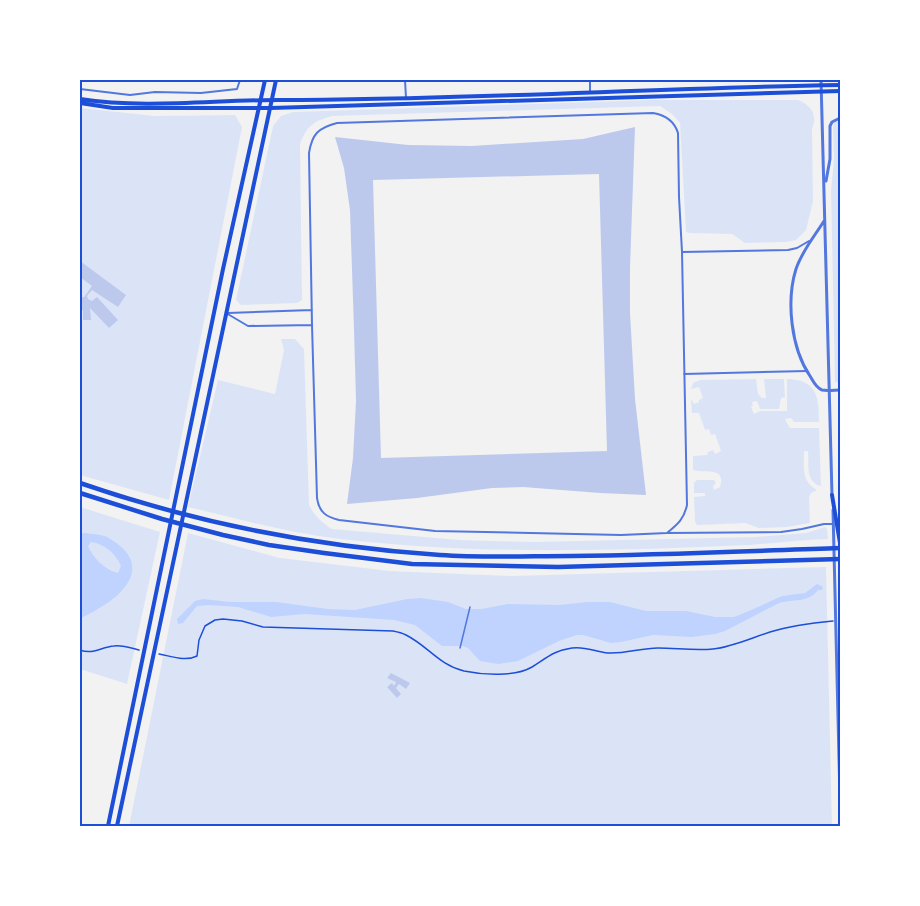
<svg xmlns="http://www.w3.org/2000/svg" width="920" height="906" font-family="'Asap Condensed',sans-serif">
	<rect width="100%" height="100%" fill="#f2f2f2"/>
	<path fill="#dbe4f7" d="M653,100H798C811,105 818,115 812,129L813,201L806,230L796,240L786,242L745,243L732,234L690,233L686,232L680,123L672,114L660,106L332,116C313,121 307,126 300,144L302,300L297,303L241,305L236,300L273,126L281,116L293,112Z
		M80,108L155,116L235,115L242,127L169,500L80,475Z
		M840,119V383L835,382L831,191L834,159L833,127L834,123Z
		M281,339H295L304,349L309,505C315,516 321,522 332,529L459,540L533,542L755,537L806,533L825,527L827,529L828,539C802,540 776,543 750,545C614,551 476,555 340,539C289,533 239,519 188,507L218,380L275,394L284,350Z
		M756,379L758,394L762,398H766L764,379H784L785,397L781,398L779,409H760L757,401L752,402L753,406L751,407L754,414L760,411H787V379C817,380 819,396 819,422H794L791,418L785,419L788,425L790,428H819L821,486C805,482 809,465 808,451H804C804,468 801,481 817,490L811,493L809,497L810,523L787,527L759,528L745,523L697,525L695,521L694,497L705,496V493H694V483L697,480H714L716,483L713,486L714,490L720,487C726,466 706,474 693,470V456L707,455L708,452L713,450L715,454L721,451L715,434L711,435L709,429L705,430L699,413H692L691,399L694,404L699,402V400L703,398L699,387L691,389L693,383L700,380Z
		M80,507L160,532L127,684L80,669Z
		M188,533L280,558L390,571L512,576L826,567L832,826H129Z"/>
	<path fill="#bfd3fe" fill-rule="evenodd" d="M84,533C91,534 100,534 107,537C111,539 115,542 119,545C148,568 124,594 101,607C94,611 87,616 80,618V534ZM91,542C105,544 116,554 121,566L118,573C105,570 93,558 88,546Z
		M817,584L823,587L822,590H818C808,603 794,599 779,603L725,631L715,634L692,637L653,635L621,642L611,643L583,635H577L559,641L518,661L498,664L480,661L468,648L462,646H442L415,625L394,620L305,614L271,617L238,607L209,605L197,606L183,623L178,624L177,619L195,601L203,599L230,602H276L328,609L355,610L407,599L421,598L448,602L466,609H481L508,604L560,605L587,602H610L646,611H686L715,617H734L749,611L782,596L805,593Z"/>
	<path fill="#bdc9ec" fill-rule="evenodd" d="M635,127L630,267V313L635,399L646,495L600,493L523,487L492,488L417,498L347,504L353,458L356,401L354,329L350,210L344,168L335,137L408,145L472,146L583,139ZM599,174L607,451L381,458L373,180Z
		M80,261L126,295L118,307L92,290L87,296L88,299L92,301L97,297L118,320L109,328L90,308L91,320H83V310H80V297H84L92,286L80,277Z
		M391,673L410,683L406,689L399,684L396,688L401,694L397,698L387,687L392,683L394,686L396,682L387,678Z"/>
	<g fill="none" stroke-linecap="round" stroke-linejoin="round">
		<path stroke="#1d4ed8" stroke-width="1.5" d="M80,650C93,655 101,647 114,646C123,645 131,648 139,650
			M159,654C171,656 185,662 197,656L199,640L205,626L215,620L223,619L242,621L263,627L393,631C398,632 402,633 406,635C428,646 439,665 464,671C483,675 515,677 532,667C548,657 553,651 572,648C586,646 595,652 608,653C625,654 641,648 658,648C676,648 695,651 713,649C732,647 751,638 770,632C790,626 812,623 833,621"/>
		<path stroke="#5277de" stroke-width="1.5" d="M460,648L470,607"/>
		<path stroke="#5277de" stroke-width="2" d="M405,80L406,98
			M80,89L130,95L155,92L201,93L237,89L240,80
			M590,92V80
			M682,252L788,250L797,248L809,241
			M226,313L248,326L312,325
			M228,313L312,310
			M684,374L807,371
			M667,533C678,524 684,519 687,505L682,252L679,197L678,133C674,120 665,115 653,113L337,123C318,128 312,134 309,153L312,325L317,498C319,512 326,517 339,520L435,531L621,535L667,533L781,532L802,529L824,524H833"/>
		<path stroke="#5277de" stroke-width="3" d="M821,80L832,495
			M826,181L830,159V126L832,122L840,118
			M824,221C814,237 802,251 796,269C786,301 791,348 810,376C813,381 816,388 822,390C827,391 835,390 840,390
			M833,510L840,799"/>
		<path stroke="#1d4ed8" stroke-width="4" d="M80,99C145,109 213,100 279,100C466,100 653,88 840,85
			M80,103L113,108H271L840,91"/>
		<path stroke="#1d4ed8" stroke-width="4" d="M832,495L840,543
			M108,826L223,269L265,80
			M117,826L276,80"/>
		<path stroke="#1d4ed8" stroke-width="4.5" d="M80,483C196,523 317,547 440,555C484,558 528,556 572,556C662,555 751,551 840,548
			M80,493L162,519L223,535L269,545L324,553L412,564L558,567L840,559"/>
	</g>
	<rect width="920" height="906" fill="none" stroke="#ffffff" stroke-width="162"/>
	<rect x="81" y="81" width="758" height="744" fill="none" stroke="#1d4ed8" stroke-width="2"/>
</svg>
